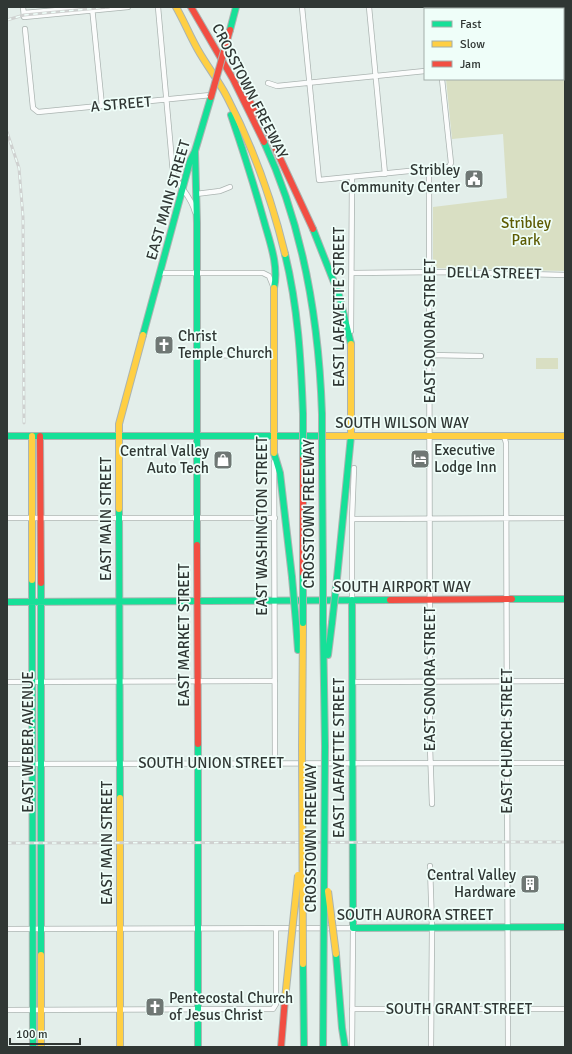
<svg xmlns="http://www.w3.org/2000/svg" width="572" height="1054" font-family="Signika,sans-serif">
	<rect width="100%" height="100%" fill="#e3eeea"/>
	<path fill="#d9dfc3" d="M440,7H564L565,271L433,268V207L507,198L503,134L452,139L446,79H563V9H440Z
		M536,358H558V369H536Z"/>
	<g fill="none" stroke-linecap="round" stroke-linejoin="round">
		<g stroke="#abb4b1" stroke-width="6">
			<path id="street" d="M23,7L24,17L128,7
				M92,7L102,106
				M158,7L173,173C180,188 191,196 195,212
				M302,7L319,180L449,167L451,163L442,79
				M369,7L385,174
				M435,7V9
				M24,13L92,7
				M25,29L33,108L38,112L211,95
				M268,83L277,86L425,71
				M429,169L430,747L432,804
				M196,194L220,191L230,187
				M160,273H263L269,276L273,286
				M352,273L441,272L565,275
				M351,331L352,177
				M197,355L274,356
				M430,355L481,356
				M504,436L506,443L508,1047
				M274,462L275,763
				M7,518H275
				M352,519L565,518
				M352,600V519L354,468
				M7,682L275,681
				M352,682L565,681
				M7,764L565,763
				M430,866L432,928L431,1047
				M7,929L353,928L352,1047
				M352,1009H565
				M7,1010L270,1009H273L276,1004V928"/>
		</g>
		<g stroke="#abb4b1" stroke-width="8">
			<path id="fast" d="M230,30L236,7
				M231,115C243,150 254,185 264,221C270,243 279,266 274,288
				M264,142C304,228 319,320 322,414
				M195,151L197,223V545
				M313,229L339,295L351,344
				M285,254C298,307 301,360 303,414
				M143,335L190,161L195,151L211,97
				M7,436H326
				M274,453L280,473L292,577
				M322,455L323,578
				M119,509L120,798
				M337,578L351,436
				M32,580L33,1047
				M41,583V955
				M512,599H565
				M352,600L353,928L565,927
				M7,602L390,600
				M296,623L298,650
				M323,623L325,746
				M328,655L332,623
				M198,744V1047
				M336,954L342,1028L345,1047"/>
		</g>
		<g stroke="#abb4b1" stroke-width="8">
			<path id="slow" d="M176,7C184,21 190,36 198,50C207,66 219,81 227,97C253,147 272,200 285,254
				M274,288V453
				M351,344V436
				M32,436V580
				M326,436H565
				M119,509V424L143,335
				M302,746L303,623
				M120,798V1047
				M41,955V1047"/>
		</g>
		<g stroke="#abb4b1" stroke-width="8">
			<path id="jam" d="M191,7L233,79L264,142
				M247,97L265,126L313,229
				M40,436L41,583
				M303,455V577
				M197,545L198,744
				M390,600L512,599
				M281,1047L285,999"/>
		</g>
		<use href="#street" stroke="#fbfcfc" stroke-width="4.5"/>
		<use href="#fast" stroke="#16e098" stroke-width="6"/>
		<use href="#slow" stroke="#ffcf43" stroke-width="6"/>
		<use href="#jam" stroke="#f24e42" stroke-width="6"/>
		<g stroke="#cfd1d0" stroke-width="3">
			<path id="rail" d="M7,20L24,15L109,7
				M7,132L19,168L23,217L24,423
				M7,843L565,842"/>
		</g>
		<use href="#rail" stroke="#effef9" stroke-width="1.5" stroke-dasharray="4.5" stroke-linecap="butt"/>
		<g stroke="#abb4b1" stroke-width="8" stroke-linecap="butt">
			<path id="fast-bridge" d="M303,414V455
				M322,414V455
				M292,577L296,623
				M303,577V623
				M323,578V623
				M332,623L337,578
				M303,964L304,1047
				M323,1047L325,746"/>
		</g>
		<g stroke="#abb4b1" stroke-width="8" stroke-linecap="butt">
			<path id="slow-bridge" d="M302,746L303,964
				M328,891L336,954
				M285,999L298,875"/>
		</g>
		<g stroke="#abb4b1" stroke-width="8" stroke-linecap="butt">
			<path id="jam-bridge" d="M211,97L230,30"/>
		</g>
		<use href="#fast-bridge" stroke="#16e098" stroke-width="6"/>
		<use href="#slow-bridge" stroke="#ffcf43" stroke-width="6"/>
		<use href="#jam-bridge" stroke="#f24e42" stroke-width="6"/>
	</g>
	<defs>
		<g id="civic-square" transform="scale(1)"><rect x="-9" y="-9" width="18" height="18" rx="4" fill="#6f7774" stroke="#effef9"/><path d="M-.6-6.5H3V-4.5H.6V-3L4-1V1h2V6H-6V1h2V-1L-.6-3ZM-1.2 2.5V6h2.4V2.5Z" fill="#fff"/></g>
		<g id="church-square" transform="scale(1)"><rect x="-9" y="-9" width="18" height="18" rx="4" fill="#6f7774" stroke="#effef9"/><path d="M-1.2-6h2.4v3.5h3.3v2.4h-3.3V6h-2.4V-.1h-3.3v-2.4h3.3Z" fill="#fff"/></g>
		<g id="hotel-square" transform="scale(1)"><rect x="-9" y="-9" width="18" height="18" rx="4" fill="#6f7774" stroke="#effef9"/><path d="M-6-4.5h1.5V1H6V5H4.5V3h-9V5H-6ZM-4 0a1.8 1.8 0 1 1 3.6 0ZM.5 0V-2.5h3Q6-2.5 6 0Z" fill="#fff"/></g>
		<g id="shop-square" transform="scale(1)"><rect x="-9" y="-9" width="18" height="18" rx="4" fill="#6f7774" stroke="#effef9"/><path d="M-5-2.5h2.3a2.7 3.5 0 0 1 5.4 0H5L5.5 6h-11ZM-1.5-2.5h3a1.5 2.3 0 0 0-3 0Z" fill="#fff"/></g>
		<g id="building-square" transform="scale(1)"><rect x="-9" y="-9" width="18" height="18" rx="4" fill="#6f7774" stroke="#effef9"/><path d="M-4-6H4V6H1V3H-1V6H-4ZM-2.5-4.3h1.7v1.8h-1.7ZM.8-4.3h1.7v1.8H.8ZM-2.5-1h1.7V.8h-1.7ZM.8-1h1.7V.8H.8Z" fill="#fff"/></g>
	</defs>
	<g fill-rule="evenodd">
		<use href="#civic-square" x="474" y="179"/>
		<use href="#church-square" x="164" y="345"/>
		<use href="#hotel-square" x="420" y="459"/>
		<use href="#shop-square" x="223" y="460"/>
		<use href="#building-square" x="530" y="884"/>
		<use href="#church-square" x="155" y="1007"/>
	</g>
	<g text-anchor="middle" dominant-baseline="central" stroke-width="3.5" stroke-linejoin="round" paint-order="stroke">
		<g font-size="15" fill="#303734" stroke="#effef9">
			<text transform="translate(250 91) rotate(63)">CROSSTOWN FREEWAY</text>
			<text transform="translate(121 104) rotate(-5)">A STREET</text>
			<text transform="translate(168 200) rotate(-74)">EAST MAIN STREET</text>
			<text transform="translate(494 273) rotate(1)">DELLA STREET</text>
			<text transform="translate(339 307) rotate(-90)">EAST LAFAYETTE STREET</text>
			<text transform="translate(430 331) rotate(-90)">EAST SONORA STREET</text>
			<text x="402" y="423">SOUTH WILSON WAY</text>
			<text transform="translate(309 514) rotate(-90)">CROSSTOWN FREEWAY</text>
			<text transform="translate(106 519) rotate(-90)">EAST MAIN STREET</text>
			<text transform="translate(262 526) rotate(-90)">EAST WASHINGTON STREET</text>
			<text x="402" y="587">SOUTH AIRPORT WAY</text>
			<text transform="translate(184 635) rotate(-90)">EAST MARKET STREET</text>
			<text transform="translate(430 679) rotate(-90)">EAST SONORA STREET</text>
			<text transform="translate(507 741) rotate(-90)">EAST CHURCH STREET</text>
			<text transform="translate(28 742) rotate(-90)">EAST WEBER AVENUE</text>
			<text transform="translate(339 758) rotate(-90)">EAST LAFAYETTE STREET</text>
			<text x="211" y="763">SOUTH UNION STREET</text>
			<text transform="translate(311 838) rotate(-90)">CROSSTOWN FREEWAY</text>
			<text transform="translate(107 843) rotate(-90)">EAST MAIN STREET</text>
			<text x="415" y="915">SOUTH AURORA STREET</text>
			<text x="459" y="1009">SOUTH GRANT STREET</text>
		</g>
		<g font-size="15" fill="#303734" stroke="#effef9" text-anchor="end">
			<text x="460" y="170">Stribley<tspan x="460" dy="17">Community Center</tspan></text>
			<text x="178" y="336" text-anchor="start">Christ<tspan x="178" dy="17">Temple Church</tspan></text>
			<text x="434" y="450" text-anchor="start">Executive<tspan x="434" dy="17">Lodge Inn</tspan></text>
			<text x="209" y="451">Central Valley<tspan x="209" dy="17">Auto Tech</tspan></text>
			<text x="516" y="875">Central Valley<tspan x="516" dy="17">Hardware</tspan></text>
			<text x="169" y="998" text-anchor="start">Pentecostal Church<tspan x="169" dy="17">of Jesus Christ</tspan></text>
		</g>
		<g font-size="15" fill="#5d5b02" stroke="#effef9">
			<text x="526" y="223">Stribley<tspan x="526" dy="17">Park</tspan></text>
		</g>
	</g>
	<rect width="572" height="1054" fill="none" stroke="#303734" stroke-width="16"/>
	<rect x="424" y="8" width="140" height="72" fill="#effef9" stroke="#a3aeaa"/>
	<rect x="432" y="21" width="20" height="6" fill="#16e098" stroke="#a3aeaa"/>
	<text x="460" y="28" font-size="12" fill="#303734">Fast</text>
	<rect x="432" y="41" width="20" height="6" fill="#ffcf43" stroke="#a3aeaa"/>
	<text x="460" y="48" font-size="12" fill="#303734">Slow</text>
	<rect x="432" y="61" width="20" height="6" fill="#f24e42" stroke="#a3aeaa"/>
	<text x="460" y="68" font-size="12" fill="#303734">Jam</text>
	<path d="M10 1038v6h70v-6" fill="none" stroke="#303734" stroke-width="2"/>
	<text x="16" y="1038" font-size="12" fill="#303734" stroke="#effef9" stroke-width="3" paint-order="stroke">100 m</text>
</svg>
